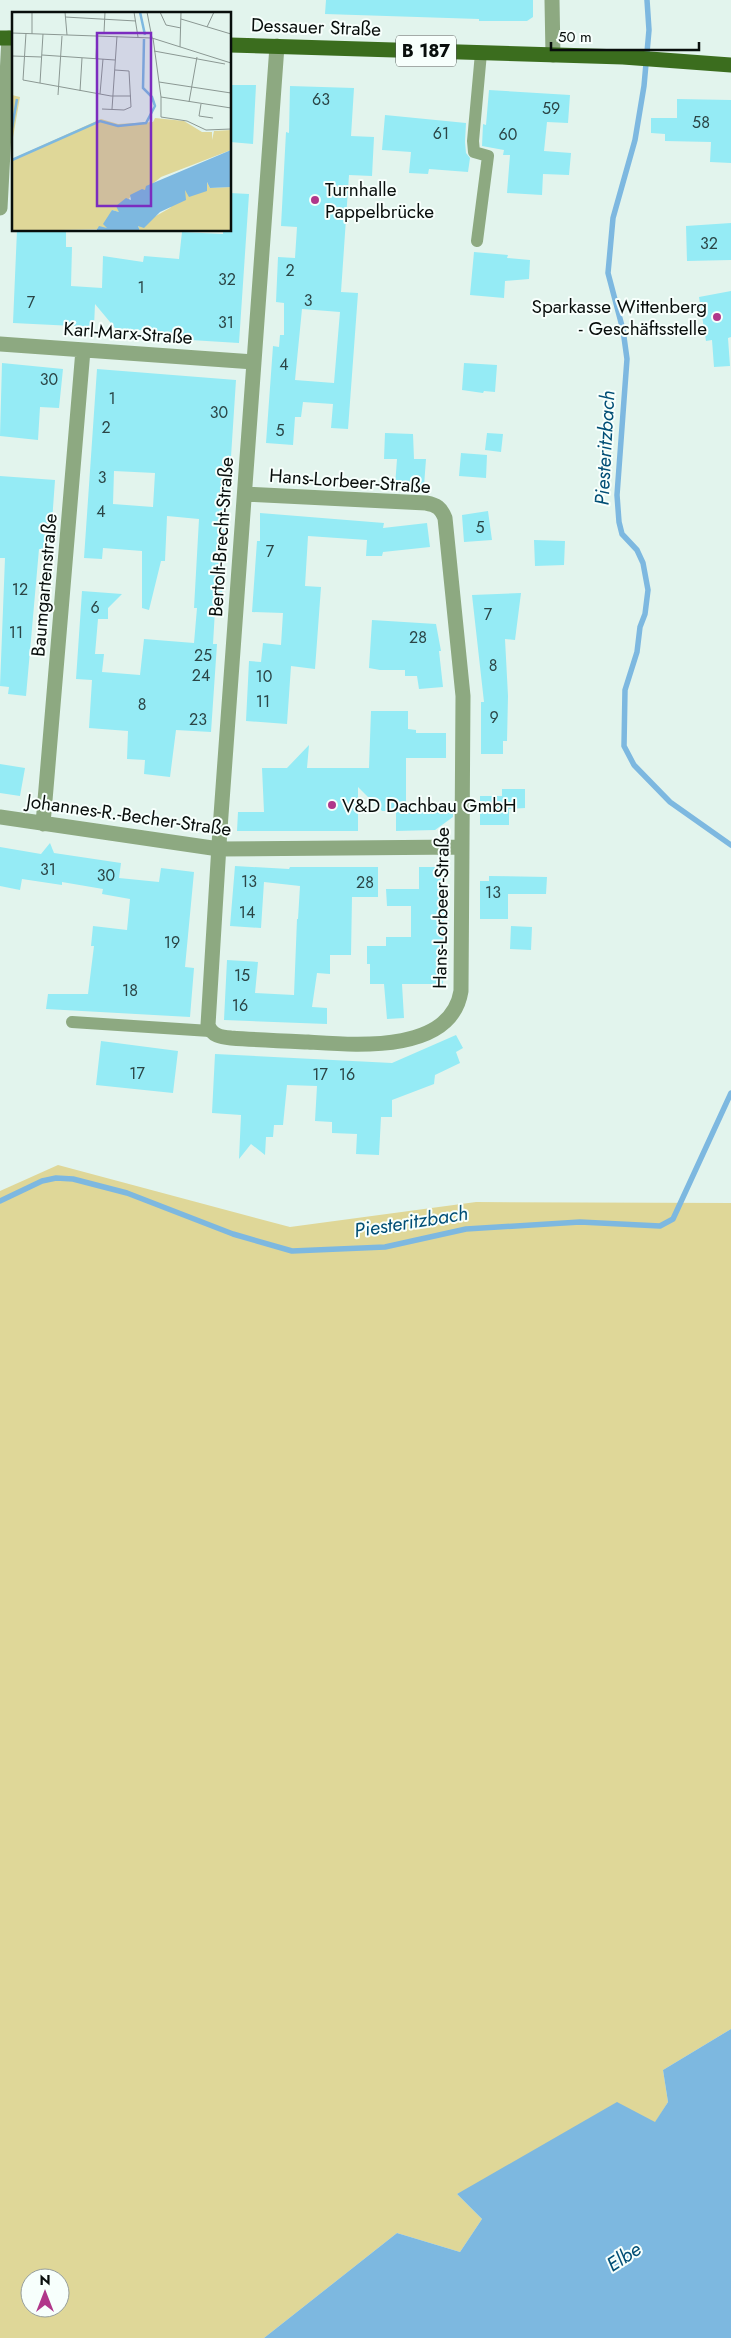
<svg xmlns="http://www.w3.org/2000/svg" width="731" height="2338" font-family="Jost,sans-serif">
	<rect width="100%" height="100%" fill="#e2f4ed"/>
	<path fill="#dfd798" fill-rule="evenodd" d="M58,1165L290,1227L476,1202L731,1203V2029L663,2070L668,2102L655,2123L457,2194L482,2219L460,2252L397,2233L264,2338H0V1191ZM30,2278H60V2308H30Z"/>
	<path fill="#7db8e0" d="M731,2029V2338H264L397,2233L460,2252L482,2219L457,2194L617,2102L655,2122L668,2102L663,2070Z"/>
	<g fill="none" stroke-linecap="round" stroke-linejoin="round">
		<path stroke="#7db8e0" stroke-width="5.5" d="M647,0L649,30L644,86L635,140L613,218L608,273L623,330L627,359L617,495L619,522L622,534L637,550L643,563L648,590L645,614L640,627L637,652L625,690L624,746L634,765L670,802L731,845
			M0,1201L42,1181L56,1178L73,1179L127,1193L233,1234L292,1251L385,1247L466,1229L580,1222L660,1226L673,1219L731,1093"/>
	</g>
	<path fill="#95ebf5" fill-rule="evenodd" d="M326,0H533V17L527,21H479V19L325,14Z
		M230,85H256L253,144L230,142Z
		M290,86L354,88L351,136L374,137L372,176L349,175L341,292L358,293L348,429L331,428L333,404L303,402L301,417H295L293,445L266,443L273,346L279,347L280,335H284V303L276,302L278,257L295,258L297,227L281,226L286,132L289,133ZM302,309L340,312L334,383L295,380Z
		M489,90L570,95L568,123L547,122L544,151L571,153L569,175L543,174L542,195L507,193L510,155H503L504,150L482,146L483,124L486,125Z
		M677,99L731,100V163L710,162L711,142L665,141V134L651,133V118H677Z
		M385,115L466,123L465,142L466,153L470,158L468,172L429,169L428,174L409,173L411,152L382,150Z
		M230,193L249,194L239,343L174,339L175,333L115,328L95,304L94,327L13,323L17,230H66V247H72L71,286L102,288L103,256L143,262L144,256L179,259L182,232L223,234V230H230Z
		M731,223V260L687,261L686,226Z
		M474,252L508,255L507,258L530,260L529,279L505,281L504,298L470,295Z
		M731,291V337L728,338L730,366L714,367L712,340L706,341L699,297Z
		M2,363L63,369L59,408L40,407L38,440L0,436Z
		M464,363L497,365L495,392L484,391L483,393L462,390Z
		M97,369L236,380L221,610H215L213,644H217L211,732L176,730L170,777L144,774L145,760L127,759L128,731L89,728L92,680L76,679L82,591L122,594L108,608V619H98L95,654H104L102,672L140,675L144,639L194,643L197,608H194L199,519L167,516L165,561H161L149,610L142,608V551L103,548L102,559L84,558ZM114,471L155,473L153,507L113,504Z
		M385,433L413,434L414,459H426L424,486H395L397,459H384Z
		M487,433L503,434L501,452L485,450Z
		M461,453L487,455L486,478L459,476Z
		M0,476L55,480L50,550L39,549L26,696L8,694L9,687L0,686L5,558H0Z
		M488,511L492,540L464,542L462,515Z
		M260,513L384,523L383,528L427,523L430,547L383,552L382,556H366L367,540L308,536L305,586L321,587L315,669L291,666L287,724L246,721L249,661L261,662L263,643L281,645L283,613L252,612L257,541H260Z
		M534,540L565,541L564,565L535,566Z
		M521,593L515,640L505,639L508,696L507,741H503V754H481V702H484L472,595Z
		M372,620L436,624L441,651H439L443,687L419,689L417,676H405V670H380L369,668Z
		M371,711H408V729L416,730V733H446V758H406V811H382L358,787V831H237L238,812H264L262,768H287L309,745L307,768H369Z
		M0,764L25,768L20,796L0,793Z
		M502,789H525V808L509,809V825H480V796H502Z
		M453,811V817L435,830L396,831V812Z
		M50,843L54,853L121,863L119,878L159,882L161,868L194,872L185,967L194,968L190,1017L46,1009L48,994H88L94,946H91L93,926L127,930L130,899L102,894L103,889L62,882V885L22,879L20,890L0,886V847L41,854Z
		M235,866L289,869L290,867H378V897H352L351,955H330V974L317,973L312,1007L327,1008V1024L224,1020L227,960L258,962L255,993L294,995L297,919H298L300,886L264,882L261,928L230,926Z
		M419,867H445L443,984H402L404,1018L387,1019L384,984H370V964H367V946H386V937H411V906H387L386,889H419Z
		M489,876L547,877L546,894H508V919H480V881H489Z
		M511,926L532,927L531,950L510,949Z
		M456,1035L463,1048L456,1052L460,1063L435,1075L434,1084L392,1100V1117H381L379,1155L356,1154L357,1134L332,1133V1122L315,1121L317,1086L287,1085L283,1125H274L273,1137H266L265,1155L251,1144L239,1159L241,1115L212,1113L215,1054L392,1063Z
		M101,1041L178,1051L173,1093L96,1085Z"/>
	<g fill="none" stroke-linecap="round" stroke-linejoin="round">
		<path stroke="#8da981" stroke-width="12" d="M477,241L488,156L474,152L473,141L481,53
			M72,1022L210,1031"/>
		<path stroke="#8da981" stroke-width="15" d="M552,0L553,55
			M0,208L9,38
			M0,344L254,362
			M245,494L426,503C437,505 441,508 445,518L463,696L461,991C451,1054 355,1045 308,1042C283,1041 257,1040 231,1038C221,1037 212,1036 208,1025L220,829L277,46
			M0,817L219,849L462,847
			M43,824L83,350"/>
		<path stroke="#3b6d1e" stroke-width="15" d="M0,38H14
			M230,45L623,57L731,65"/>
	</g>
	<g fill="#b0378a" stroke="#f7fffc" stroke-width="2">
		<circle cx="315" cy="200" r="5"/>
		<circle cx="717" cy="317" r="5"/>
		<circle cx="332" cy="805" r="5"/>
	</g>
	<g text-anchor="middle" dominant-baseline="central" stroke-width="4" stroke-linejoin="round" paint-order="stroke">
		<g font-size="16" fill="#2b4546">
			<text x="321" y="99">63</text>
			<text x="551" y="108">59</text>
			<text x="701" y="122">58</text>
			<text x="441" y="133">61</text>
			<text x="508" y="134">60</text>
			<text x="709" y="243">32</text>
			<text x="290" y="270">2</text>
			<text x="227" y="279">32</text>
			<text x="141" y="287">1</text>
			<text x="308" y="300">3</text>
			<text x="31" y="302">7</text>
			<text x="226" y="322">31</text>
			<text x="284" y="364">4</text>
			<text x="49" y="379">30</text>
			<text x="112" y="398">1</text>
			<text x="219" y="412">30</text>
			<text x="106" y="427">2</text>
			<text x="280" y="430">5</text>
			<text x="102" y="477">3</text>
			<text x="101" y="511">4</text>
			<text x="480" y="527">5</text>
			<text x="270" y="551">7</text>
			<text x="20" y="589">12</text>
			<text x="95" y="607">6</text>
			<text x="488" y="614">7</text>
			<text x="16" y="632">11</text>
			<text x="418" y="637">28</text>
			<text x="203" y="655">25</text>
			<text x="493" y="665">8</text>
			<text x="201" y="675">24</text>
			<text x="264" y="676">10</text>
			<text x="263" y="701">11</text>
			<text x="142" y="704">8</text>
			<text x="494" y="717">9</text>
			<text x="198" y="719">23</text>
			<text x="48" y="869">31</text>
			<text x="106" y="875">30</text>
			<text x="249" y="881">13</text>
			<text x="365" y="882">28</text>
			<text x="493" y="892">13</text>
			<text x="247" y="912">14</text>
			<text x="172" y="942">19</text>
			<text x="242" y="975">15</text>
			<text x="130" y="990">18</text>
			<text x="240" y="1005">16</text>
			<text x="137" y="1073">17</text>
			<text x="320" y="1074">17</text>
			<text x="347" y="1074">16</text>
		</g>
		<rect fill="#f7fffc" stroke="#505654" stroke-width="1" x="396" y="35.5" width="60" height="31" rx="4"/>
		<g font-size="18" font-weight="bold" fill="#080e0c">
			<text x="426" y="51">B 187</text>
		</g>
		<g font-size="19" fill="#080e0c" stroke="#f7fffc">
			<text transform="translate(316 27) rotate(2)">Dessauer Straße</text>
			<text transform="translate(128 333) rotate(4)">Karl-Marx-Straße</text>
			<text transform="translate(350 481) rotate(4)">Hans-Lorbeer-Straße</text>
			<text transform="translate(221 537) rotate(-86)">Bertolt-Brecht-Straße</text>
			<text transform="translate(44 585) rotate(-85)">Baumgartenstraße</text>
			<text transform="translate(129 815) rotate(8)">Johannes-R.-Becher-Straße</text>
			<text transform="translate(441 908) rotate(-89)">Hans-Lorbeer-Straße</text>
		</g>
		<g font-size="19" fill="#080e0c" stroke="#f7fffc" text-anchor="start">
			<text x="325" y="189">Turnhalle<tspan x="325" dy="22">Pappelbrücke</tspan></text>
			<text x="707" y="306" text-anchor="end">Sparkasse Wittenberg<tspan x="707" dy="22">- Geschäftsstelle</tspan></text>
			<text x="342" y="805">V&amp;D Dachbau GmbH</text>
		</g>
		<g font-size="20" font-style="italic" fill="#004e75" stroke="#f7fffc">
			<text transform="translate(605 448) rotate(-87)">Piesteritzbach</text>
			<text transform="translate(411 1222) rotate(-9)">Piesteritzbach</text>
			<text transform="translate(624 2257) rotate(-33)">Elbe</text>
		</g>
	</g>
	<g transform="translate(12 12)">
		<rect width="219" height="219" fill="#e2f4ed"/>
		<path d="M0,83L8,85L0,131ZM143,106L172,109L190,120H200V128L202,119L219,118V138L149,165L133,178L119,184L107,200L100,198L95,217L0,219V147L89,107L106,112L141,110ZM195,170L198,176L219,175V219H128L126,214L158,196L173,178Z" fill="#dfd798"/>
		<path d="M219,138V175L198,176L195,170V179L177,185L173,178L174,188L148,200L132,216L126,214L128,219H84L87,214L95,216L91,212L100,198L107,200L104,194L114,186L119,188L118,183L130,177L133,178L134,174Z" fill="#7db8e0"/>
		<path fill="none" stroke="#7db8e0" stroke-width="2.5" d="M128,0L133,23M0,116L5,87M0,148L88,109L106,114L134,111L143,94L140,85L131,76L132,27"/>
		<path fill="none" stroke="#8b9893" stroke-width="1" d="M30,0H46M53,0L55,23M122,0L126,25M135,0L140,26M148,0L154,13L169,16M53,5L124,9M169,7L219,22M195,15L202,0M0,21L140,26L219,51M14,21L11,68L99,84H119M92,21L93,0M20,22V0M141,26L149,85V105L175,109L194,118L219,117M168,35L169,0M142,39L213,52M30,43L103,48M0,44L30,45M84,47L85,24M147,70L219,81M28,71L31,22M68,79L70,46M88,82L91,47M46,83L50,24M149,85L219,96M177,90L185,45M189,92L187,104L201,106M90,97L112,98L119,95L117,59L103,58M100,97L105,24"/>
		<path fill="#7b2cbf" fill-opacity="0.15" stroke="#7b2cbf" stroke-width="2.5" d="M85,21H139V194H85Z"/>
		<rect width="219" height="219" fill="none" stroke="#080e0c" stroke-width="2.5"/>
	</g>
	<g transform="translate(45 2293)"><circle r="24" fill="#f7fffc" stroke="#979f9c"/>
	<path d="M0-4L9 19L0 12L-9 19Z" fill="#b0378a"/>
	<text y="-8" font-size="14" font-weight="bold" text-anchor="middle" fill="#080e0c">N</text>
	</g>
	<path d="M551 42v8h148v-8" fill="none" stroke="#080e0c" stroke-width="2.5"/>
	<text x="558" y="42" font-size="15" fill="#080e0c" stroke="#f7fffc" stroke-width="4" paint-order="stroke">50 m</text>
</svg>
